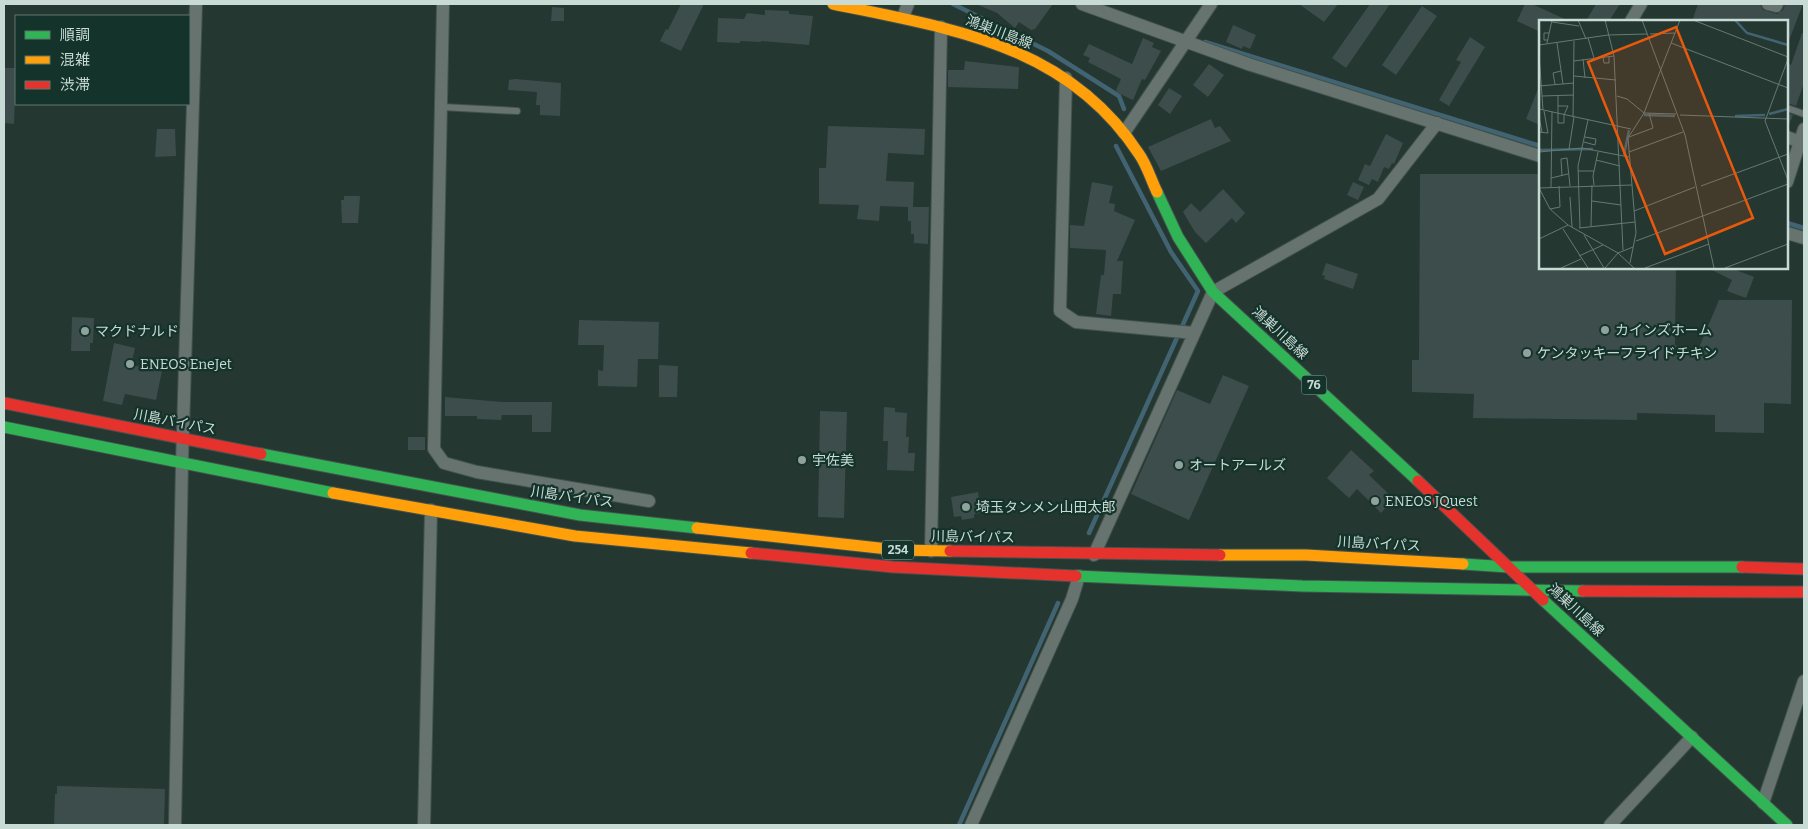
<svg xmlns="http://www.w3.org/2000/svg" width="1808" height="829" font-family="Bitter,'Noto Sans JP',serif">
	<rect width="100%" height="100%" fill="#253731"/>
	<g fill="none" stroke-linecap="round" stroke-linejoin="round">
		<path stroke="#426472" stroke-width="4.5" d="M953,4L1048,51L1119,96L1124,109
			M1205,42L1540,146
			M1787,223L1804,228
			M1089,533L1198,291L1171,252L1116,146
			M959,825L1058,603"/>
	</g>
	<path fill="#3d4d4b" d="M681,4H704L681,51L660,41L666,29L668,30Z
		M976,4H1053L1035,29L1031,30L1019,22L1015,28L997,13Z
		M1299,4H1338L1324,22Z
		M1370,4H1390L1346,68L1332,58Z
		M1525,4H1532L1569,21H1540V32L1517,21Z
		M1596,4H1620L1609,21H1586Z
		M1698,4H1760L1763,10L1777,14L1783,10L1785,4H1803L1788,43L1787,21H1692Z
		M1422,6L1437,16L1396,75L1382,65Z
		M552,7L564,8V21H551Z
		M765,10L789,11V14L813,16L809,45L761,41V42L740,41V43L717,42L718,18L744,19L747,13L765,15Z
		M1233,25L1256,35L1250,49L1243,46L1242,49L1226,42Z
		M1802,33H1804V83L1796,106L1787,103V63L1791,65Z
		M1470,37L1485,47L1449,106L1439,100L1461,62L1456,60Z
		M1143,38L1154,43L1152,47L1161,51L1145,80L1142,79L1133,100L1118,93L1116,90L1121,79L1088,62L1090,58L1083,55L1089,44L1132,64Z
		M965,61L1019,67L1018,89L948,87V70H964Z
		M1209,64L1224,75L1208,97L1193,85Z
		M4,68H16L14,124L4,123Z
		M515,79L561,83L560,116L540,115V105H536L537,92L508,90L509,80Z
		M1540,84V125L1526,119Z
		M1169,88L1182,96L1170,114L1158,105Z
		M1787,113L1793,115L1788,127H1787Z
		M1211,119L1215,128L1220,126L1231,141L1161,171L1148,147Z
		M828,126L925,129L924,155L888,153L886,181L914,182L913,207H929L928,244L914,243V234H911V221H908V207L880,206L879,221L857,219L859,205L819,204V168H826Z
		M157,129H175L176,156L155,157Z
		M1386,134L1403,143L1394,164L1392,163L1389,169L1384,167L1378,182L1372,179L1369,185L1358,180L1365,164L1370,166Z
		M1420,174H1540V268H1676L1675,345L1677,346L1676,349L1695,357L1719,300H1792L1791,404L1764,403V433L1715,432V415L1637,413V420L1473,418L1474,394L1412,392V360H1419Z
		M1092,182L1113,186L1109,203L1115,204L1114,211L1135,220L1117,261H1123L1121,294H1113L1111,316L1096,314L1101,275H1104L1106,250L1070,248V225L1084,226Z
		M1353,182L1364,187L1358,200L1347,195Z
		M1223,189L1245,213L1236,223L1232,218L1206,243L1195,232L1183,212L1191,203L1200,212Z
		M344,196H360L358,223H342L341,200H344Z
		M1326,263L1358,274L1353,289L1324,279L1325,276L1322,275Z
		M1711,268H1731L1754,277L1746,298L1727,291L1732,280L1710,269Z
		M72,317L94,318L93,343H90V351H71Z
		M579,320L659,322L658,359H638L637,387L598,386V370L603,371L604,345H578Z
		M114,343L135,348L131,365L162,371L156,400L125,394L122,405L103,401Z
		M659,365L678,366L677,397H659Z
		M1223,375L1249,386L1189,520L1131,494L1177,390L1210,404Z
		M445,397L502,402H552L551,432H532V415H502L501,420L477,419V416H445Z
		M884,407L895,408V412L907,413L906,437H909L908,453H915L914,471L887,470L888,441H883Z
		M820,411L847,412L844,518L818,517Z
		M408,437H425V450H408Z
		M1351,450L1374,471L1369,475L1394,499L1381,513L1357,489L1349,498L1327,478Z
		M978,492L981,513L974,514V518L962,520L961,516L954,517L951,497Z
		M57,786L165,789L164,825H54L55,794H57Z"/>
	<g fill="none" stroke-linecap="round" stroke-linejoin="round">
		<g stroke="#42524e" stroke-width="8">
			<path id="lane" d="M442,107L517,111
				M1787,108L1804,114"/>
		</g>
		<g stroke="#42524e" stroke-width="14">
			<path id="street" d="M443,4L434,449L444,463L477,472L649,501
				M1082,4L1248,64L1540,156
				M1768,4L1776,6L1777,4
				M903,17L908,4
				M1631,21L1641,4
				M1066,78L1060,311L1076,322L1194,333
				M1124,133L1211,4
				M1787,137L1800,142
				M1787,182L1804,129
				M1787,233L1804,238
				M931,551L941,27
				M1094,555L1213,292L1378,199L1437,123
				M1763,803L1804,681
				M175,825L182,463L196,4
				M424,825L431,510
				M971,825L1072,599L1079,576
				M1610,825L1692,737"/>
		</g>
		<g stroke="#42524e" stroke-width="13">
			<path id="fast" d="M1157,192L1178,237L1213,292L1418,481
				M4,427L333,493
				M261,454L580,515L697,528
				M1463,564L1508,567H1742
				M1076,576L1302,586L1583,591
				M1543,600L1787,825"/>
		</g>
		<g stroke="#42524e" stroke-width="13">
			<path id="slow" d="M833,4C952,29 1067,44 1139,154C1147,165 1151,180 1157,192
				M333,493L575,536L751,553
				M697,528L897,550L950,551
				M1220,555H1306L1463,564"/>
		</g>
		<g stroke="#42524e" stroke-width="13">
			<path id="jam" d="M4,403L261,454
				M1418,481L1543,600
				M950,551L1220,555
				M751,553L893,567L1076,576
				M1742,567L1804,569
				M1583,591L1804,592"/>
		</g>
		<use href="#lane" stroke="#67736f" stroke-width="6"/>
		<use href="#street" stroke="#67736f" stroke-width="12"/>
		<use href="#fast" stroke="#30b455" stroke-width="11"/>
		<use href="#slow" stroke="#ff9f0a" stroke-width="11"/>
		<use href="#jam" stroke="#e5322d" stroke-width="11"/>
	</g>
	<g fill="#90a29c" stroke="#14332a" stroke-width="2">
		<circle cx="1605" cy="330" r="5"/>
		<circle cx="85" cy="331" r="5"/>
		<circle cx="1527" cy="353" r="5"/>
		<circle cx="130" cy="364" r="5"/>
		<circle cx="802" cy="460" r="5"/>
		<circle cx="1179" cy="465" r="5"/>
		<circle cx="1375" cy="501" r="5"/>
		<circle cx="966" cy="507" r="5"/>
	</g>
	<g text-anchor="middle" dominant-baseline="central" stroke-width="4.5" stroke-linejoin="round" paint-order="stroke">
		<g fill="#14332a" stroke="#93a9a2" stroke-width="1">
			<rect x="1301.5" y="375.5" width="25" height="19" rx="4"/>
			<rect x="882" y="540.5" width="32" height="19" rx="4"/>
		</g>
		<g font-size="12" font-weight="bold" fill="#c9dbd5">
			<text x="1314" y="385">76</text>
			<text x="898" y="550">254</text>
		</g>
		<g font-size="14" fill="#c9dbd5" stroke="#14332a">
			<text transform="translate(999 32) rotate(21)">鴻巣川島線</text>
			<text transform="translate(1280 333) rotate(43)">鴻巣川島線</text>
			<text transform="translate(175 422) rotate(11)">川島バイパス</text>
			<text transform="translate(572 497) rotate(8)">川島バイパス</text>
			<text transform="translate(973 537) rotate(1)">川島バイパス</text>
			<text transform="translate(1379 544) rotate(3)">川島バイパス</text>
			<text transform="translate(1576 610) rotate(43)">鴻巣川島線</text>
		</g>
		<g font-size="14" fill="#c9dbd5" stroke="#14332a" text-anchor="start">
			<text x="1615" y="330">カインズホーム</text>
			<text x="95" y="331">マクドナルド</text>
			<text x="1537" y="353">ケンタッキーフライドチキン</text>
			<text x="140" y="364">ENEOS EneJet</text>
			<text x="812" y="460">宇佐美</text>
			<text x="1189" y="465">オートアールズ</text>
			<text x="1385" y="501">ENEOS JQuest</text>
			<text x="976" y="507">埼玉タンメン山田太郎</text>
		</g>
	</g>
	<g transform="translate(1539 20)">
		<rect width="249" height="249" fill="#253731"/>
		<path fill="none" stroke="#426472" stroke-width="2.5" d="M196,0L208,13L249,25M230,94L249,89M105,95L136,96M196,96L226,95M0,130L54,129M85,135L90,110"/>
		<path fill="none" stroke="#677973" stroke-width="1" d="M39,0L47,19M66,0L75,36L84,230M103,0L146,115L175,248M154,0L249,37M13,2L40,6M111,14L136,13M49,18L55,38M9,20H5V13H10M8,23L13,0M18,23L24,64M132,23L249,68M0,25L69,15L108,14M0,34L4,90M64,37L65,43H70V37M44,39L46,58M249,39L226,101L249,160M35,41L75,36M35,56L77,60M16,64L14,53L22,51M0,66L35,63M3,76L35,75M78,76L88,79L105,93L137,94M19,86H29L25,95M0,89L92,109M19,93V103H25V95M19,93V76M141,95L249,99M0,97L3,112M34,97L35,21M0,112L9,113L5,91M90,117L114,108L110,93M45,122L56,125L57,119L46,117M30,129L35,97M0,132L43,128L90,137M90,132L144,112M57,140L81,146M39,151H55M23,156L22,139L28,138L31,166M12,158L29,154M55,165L54,156L59,132M162,166L249,134M12,167L13,92M0,168L93,165M0,168L11,189L29,205M31,177L33,207M53,181L82,185M11,189L21,187L20,166M95,191L156,167M52,206L53,165M40,208L96,202M41,208L39,146L49,100M24,209L49,248M45,215L65,248M0,219L29,205L79,233L95,248M97,221L249,164M40,236L64,225M91,243L97,213L89,118L105,93L141,0M22,248L42,239M66,248L79,233L94,227M106,248L170,224M186,248L249,224"/>
		<path fill="#e8590c" fill-opacity="0.15" stroke="#e8590c" stroke-width="2.5" d="M137,7L214,198L126,234L49,42Z"/>
		<rect width="249" height="249" fill="none" stroke="#c9dbd5" stroke-width="2.5"/>
	</g>
	<rect width="1808" height="829" fill="none" stroke="#c9dbd5" stroke-width="10"/>
	<rect x="15" y="15" width="175" height="90" fill="#14332a" stroke="#5c766e"/>
	<rect x="25" y="31" width="25" height="8" fill="#30b455" stroke="#5c766e"/>
	<text x="60" y="40" font-size="15" fill="#c9dbd5">順調</text>
	<rect x="25" y="56" width="25" height="8" fill="#ff9f0a" stroke="#5c766e"/>
	<text x="60" y="65" font-size="15" fill="#c9dbd5">混雑</text>
	<rect x="25" y="81" width="25" height="8" fill="#e5322d" stroke="#5c766e"/>
	<text x="60" y="90" font-size="15" fill="#c9dbd5">渋滞</text>
</svg>
